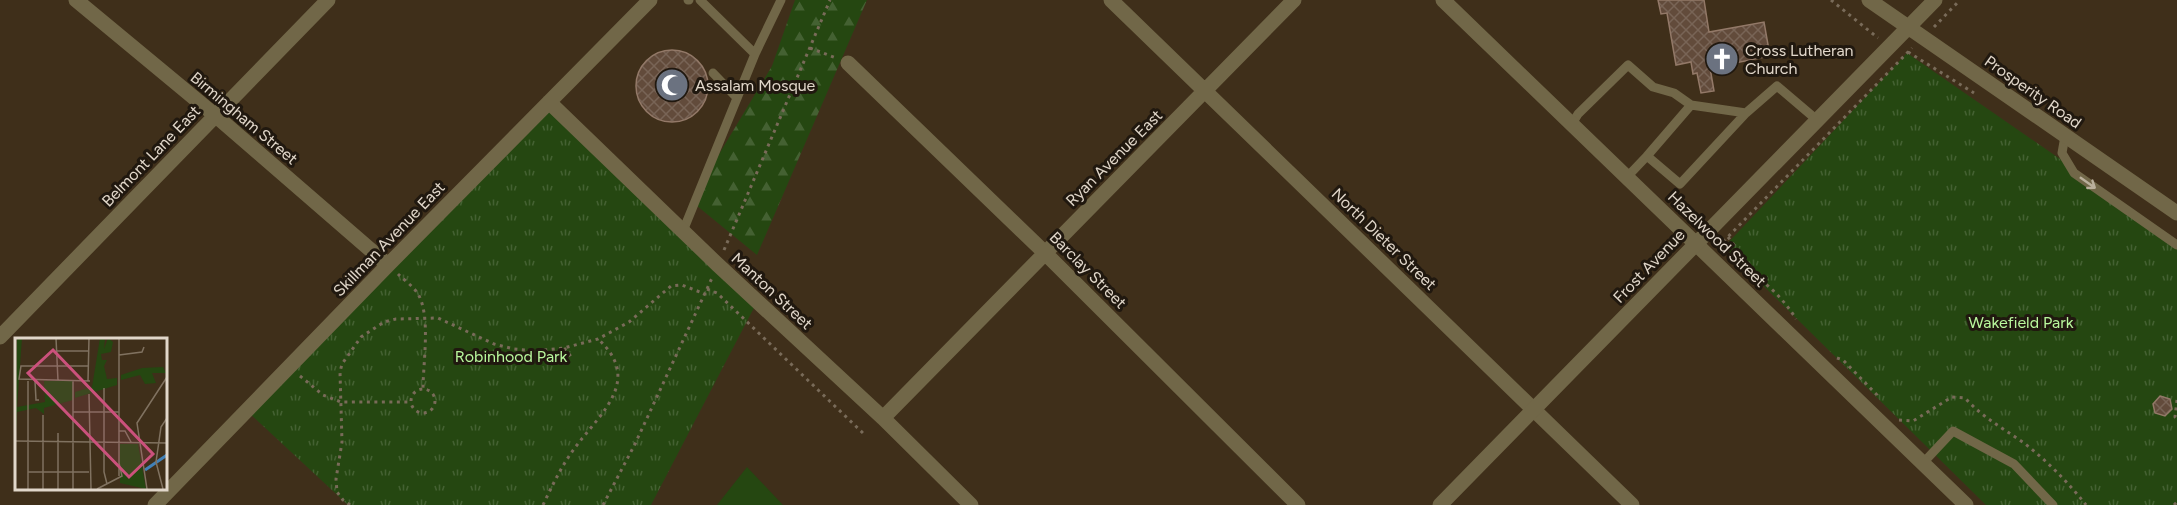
<svg xmlns="http://www.w3.org/2000/svg" width="2177" height="505" font-family="Figtree,sans-serif">
	<defs>
		<pattern id="forest-firs" width="22" height="20" patternUnits="userSpaceOnUse" patternTransform="scale(1.5)"><rect width="22" height="20" fill="#254711"/><path d="M5 1l3.5 6h-7zM16 11l3.5 6h-7z" fill="#446132"/></pattern>
		<pattern id="park-tufts" width="24" height="20" patternUnits="userSpaceOnUse" patternTransform="scale(1.5)"><rect width="24" height="20" fill="#254711"/><path d="M3 7l-1-3M5 7V3M7 7l1-3M15 17l-1-3M17 17v-4M19 17l1-3" fill="none" stroke="#446132"/></pattern>
		<pattern id="building-cross-hatch" width="8" height="8" patternUnits="userSpaceOnUse" patternTransform="scale(1.5)"><rect width="8" height="8" fill="#624b3b"/><path d="M0 0l8 8M0 8l8-8" fill="none" stroke="#786456"/></pattern>
	</defs>
	<rect width="100%" height="100%" fill="#3f2f1a"/>
	<path fill="#254711" d="M747,467L783,505H717Z"/>
	<path fill="url(#forest-firs)" d="M795,0H867L757,255L691,201L772,66Z"/>
	<path fill="url(#park-tufts)" d="M1907,53L2177,240V505H1986L1724,247Z
		M549,102L757,302L651,505H348L247,411Z"/>
	<path fill="url(#building-cross-hatch)" stroke="#937968" stroke-width="1.5" d="M1658,0H1704L1709,32L1764,22L1770,56L1710,68L1714,91L1701,93L1697,73L1693,74L1691,62L1676,65L1667,13L1661,14Z
		M636 86a36 36 0 1 1 72 0a36 36 0 1 1-72 0Z
		M2160,396L2170,399L2172,409L2165,416L2155,413L2153,404Z"/>
	<g fill="none" stroke-linecap="round" stroke-linejoin="round">
		<path stroke="#796b59" stroke-width="3" stroke-dasharray="3 4.5" stroke-linecap="butt" d="M1831,0L1878,38
			M1934,27L1960,0
			M810,48L836,58
			M1908,52L1974,93
			M1728,237L1734,245L1739,264
			M1718,247L1912,48
			M724,250L830,0
			M1748,272C1766,281 1786,302 1796,319
			M398,274C404,280 413,286 418,294C431,316 423,363 423,389
			M707,289L717,293L865,435
			M564,348L573,359
			M1837,358L1843,360L1877,395L1878,399
			M300,376L323,395L341,402H411
			M411 401a12 12 0 1 1 24 0a12 12 0 1 1-24 0Z
			M2177,400L2175,417L2177,419
			M1899,420L1913,421L1952,397L1965,398C1983,418 2003,428 2024,443C2047,461 2068,482 2086,505
			M350,505L343,500L337,492L336,479L342,442L340,372L342,364L361,337L384,322L396,319L438,318L494,344L514,349L535,351L564,348L598,339L629,322L671,286L682,285L705,294
			M543,505C553,484 563,463 577,445C603,411 642,379 598,339
			M603,505L635,444L712,278
			M2174,505L2177,502"/>
		<path stroke="#716748" stroke-width="9" d="M688,0H689
			M700,0L755,54L781,0
			M713,73L737,98
			M1572,124L1578,114L1628,65L1653,87L1674,93L1691,105L1746,113L1777,86L1817,120
			M2065,136L2062,153L2074,173L2177,245
			M1647,156L1691,105
			M1627,177L1647,156L1680,184L1746,113
			M683,231L755,54
			M1923,463L1953,431L2014,464L2053,505"/>
		<path stroke="#716748" stroke-width="15" d="M76,0L216,116L388,265
			M1111,0L1632,505
			M848,63L1045,253L1298,505
			M549,102L718,265L883,418L971,505
			M1696,244L1966,505
			M0,337L328,0
			M883,418L1294,0
			M155,505L388,265L650,0"/>
		<path stroke="#716748" stroke-width="15" d="M1443,0L1696,244
			M1869,0L2177,213
			M1440,505L1935,0"/>
	</g>
	<defs><path id="oneway-shaft" d="M-6 0H5M1.5-3L5.5 0L1.5 3" fill="none" stroke-width="1.6" stroke-linecap="round" stroke-linejoin="round" transform="scale(1.5)"/></defs>
	<use stroke="#bab09c" href="#oneway-shaft" transform="translate(2088 183) rotate(35)"/>
	<defs>
		<g id="church-disc" transform="scale(1.725)"><circle r="9.5" fill="#6b7280" stroke="#20180f"/><path d="M-1.2-6h2.4v3.5h3.3v2.4h-3.3V6h-2.4V-.1h-3.3v-2.4h3.3Z" fill="#fff"/></g>
		<g id="mosque-disc" transform="scale(1.725)"><circle r="9.5" fill="#6b7280" stroke="#20180f"/><path d="M3.5-4.9A6 6 0 1 0 3.5 4.9A5 5 0 1 1 3.5-4.9Z" fill="#fff"/></g>
	</defs>
	<g fill-rule="evenodd">
		<use href="#church-disc" x="1722" y="59"/>
		<use href="#mosque-disc" x="672" y="85"/>
	</g>
	<g text-anchor="middle" dominant-baseline="central" stroke-width="6" stroke-linejoin="round" paint-order="stroke">
		<g font-size="16" fill="#e1d7ca" stroke="#20180f" text-anchor="start">
			<text x="1745" y="50">Cross Lutheran<tspan x="1745" dy="18">Church</tspan></text>
			<text x="695" y="85">Assalam Mosque</text>
		</g>
		<g font-size="16" fill="#e1d7ca" stroke="#20180f">
			<text transform="translate(2033 92) rotate(35)">Prosperity Road</text>
			<text transform="translate(244 118) rotate(40)">Birmingham Street</text>
			<text transform="translate(151 156) rotate(-46)">Belmont Lane East</text>
			<text transform="translate(1114 158) rotate(-45)">Ryan Avenue East</text>
			<text transform="translate(389 239) rotate(-46)">Skillman Avenue East</text>
			<text transform="translate(1384 239) rotate(44)">North Dieter Street</text>
			<text transform="translate(1717 239) rotate(44)">Hazelwood Street</text>
			<text transform="translate(1649 266) rotate(-46)">Frost Avenue</text>
			<text transform="translate(1088 270) rotate(45)">Barclay Street</text>
			<text transform="translate(772 291) rotate(43)">Manton Street</text>
		</g>
		<g font-size="16" fill="#b9f89d" stroke="#20180f">
			<text x="2021" y="322">Wakefield Park</text>
			<text x="511" y="356">Robinhood Park</text>
		</g>
	</g>
	<g transform="translate(15 338)">
		<rect width="152" height="152" fill="#3f2f1a"/>
		<path d="M85,0H90L89,11L93,0L98,4L96,14L86,16L87,22H92L89,28L92,41L102,40V47L60,60V54L77,49Z" fill="#254711"/>
		<path d="M2,0H7L2,69L30,64L29,43H58V62L29,70V76L21,70L2,74L0,112ZM127,30L148,29L151,35H137L141,45L130,46L125,37L106,42V37ZM105,106H123L131,151L105,145Z" fill="#254711"/>
		<path fill="none" stroke="#4281b7" stroke-width="3" d="M130,132L152,117"/>
		<path fill="none" stroke="#807260" stroke-width="1.5" d="M41,0L43,43M41,13H74M104,17L127,14L129,9M73,28H6L4,41L75,43M20,43L21,62H24M58,43V151M73,43L74,0M89,50V134L92,146M74,56L76,151M58,74H104M28,77V151M104,93H110L116,104M43,95V151M0,103L152,105M13,134H74M104,138V0M13,151V43M82,151L107,138L104,125M132,151L122,85L152,39M148,151L141,124L146,89L152,80"/>
		<path fill="#cb517c" fill-opacity="0.15" stroke="#cb517c" stroke-width="3" d="M38,12L138,116L114,139L13,35Z"/>
		<rect width="152" height="152" fill="none" stroke="#e1d7ca" stroke-width="3"/>
	</g>
</svg>
